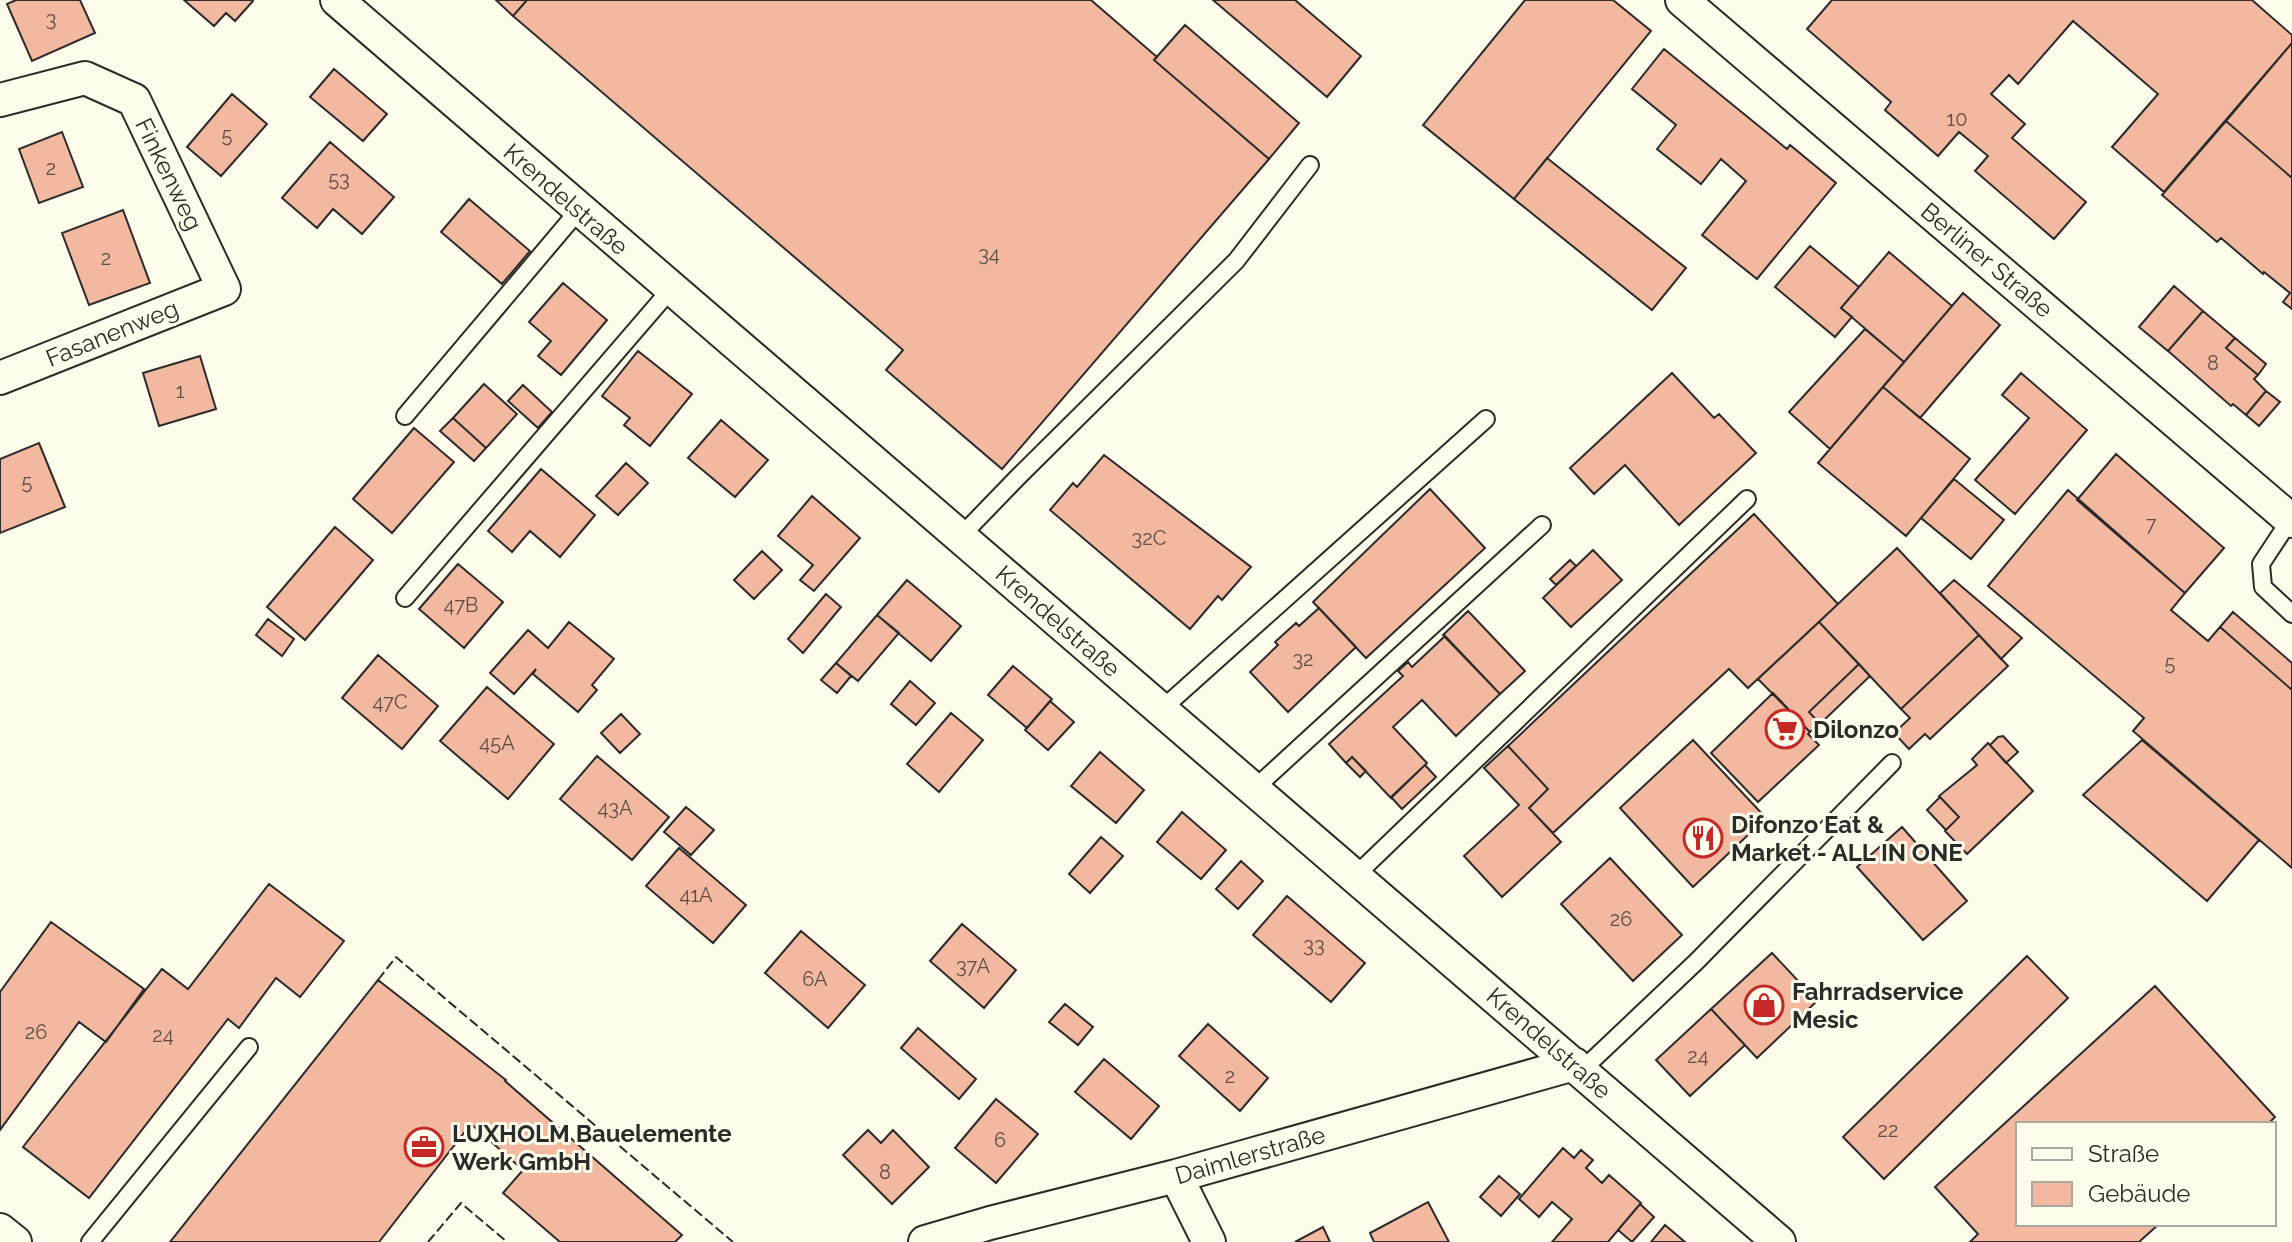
<svg xmlns="http://www.w3.org/2000/svg" width="2292" height="1242" font-family="Raleway,sans-serif">
	<rect width="100%" height="100%" fill="#fdfbea"/>
	<path fill="#f2b8a0" stroke="#2b2b2b" stroke-width="2" d="M16,0H80L95,33L32,61L7,4Z
		M184,0H252L253,1L235,21L226,13L214,26Z
		M496,0H527L513,16Z
		M527,0H1091L1157,57L1154,60L1269,159L1002,469L886,370L903,350L513,16Z
		M1213,0H1295L1361,56L1327,97Z
		M1525,0H1613L1651,31L1514,199L1423,125Z
		M1832,0H2252L2292,35V43L2164,192L2112,147L2158,94L2073,21L2018,84L2009,75L1991,94L2025,124L2012,138L2086,202L2054,239L1975,171L1988,156L1959,132L1938,156L1885,110L1891,102L1807,29Z
		M1185,25L1299,123L1269,159L1154,60Z
		M2292,43V178L2226,121Z
		M1664,49L1787,149L1790,145L1836,183L1757,279L1702,235L1746,181L1721,159L1701,184L1657,149L1676,125L1632,89Z
		M334,69L387,114L363,141L310,97Z
		M232,94L267,124L221,176L187,147Z
		M2226,121L2292,178V309L2283,302L2290,293L2264,272L2263,274L2221,238L2217,242L2162,195Z
		M62,132L83,187L39,203L19,149Z
		M330,142L394,197L362,234L333,209L317,228L282,198Z
		M1547,158L1686,268L1652,310L1514,199Z
		M469,199L530,251L502,284L441,232Z
		M123,210L150,283L89,305L62,233Z
		M1810,246L1859,287L1841,308L1852,317L1835,337L1775,287Z
		M1889,252L1952,306L1904,362L1841,308Z
		M563,283L607,320L561,375L538,356L551,341L529,322Z
		M2174,286L2203,311L2168,351L2139,327Z
		M1963,293L2000,325L1920,418L1883,387Z
		M2203,311L2235,338L2226,348L2258,375L2254,379L2266,391L2246,415L2233,404L2231,406L2168,351Z
		M1865,329L1904,362L1830,449L1789,412Z
		M2235,338L2266,364L2258,375L2226,348Z
		M638,351L692,394L650,446L624,425L630,418L602,396Z
		M200,356L216,409L159,426L143,373Z
		M1672,373L1714,418L1719,414L1756,453L1679,525L1625,465L1594,494L1570,468Z
		M2021,373L2087,430L2015,514L1975,480L2029,418L2002,395Z
		M484,384L517,414L486,448L453,418Z
		M523,385L552,412L538,428L508,401Z
		M1883,387L1970,459L1906,536L1818,463Z
		M2266,391L2280,402L2259,426L2246,415Z
		M453,418L486,448L474,461L440,431Z
		M721,420L768,460L735,497L688,458Z
		M414,428L454,462L392,533L353,499Z
		M39,443L65,507L0,533V459Z
		M2116,454L2224,548L2185,593L2077,500Z
		M1104,455L1251,567L1222,600L1218,596L1190,629L1050,510L1073,483L1077,487Z
		M626,463L648,483L618,515L596,496Z
		M541,469L595,515L560,557L530,531L512,552L488,531Z
		M1954,479L2004,520L1971,559L1921,518Z
		M1430,489L1485,548L1366,658L1313,602Z
		M2068,490L2185,593L2171,610L2208,641L2220,627L2292,690V868L2133,731L2144,718L1988,586Z
		M812,496L860,538L814,591L800,580L813,565L778,536Z
		M1754,514L1838,604L1748,688L1729,669L1553,833L1529,808L1548,789L1508,746Z
		M335,527L373,560L305,640L267,607Z
		M1897,548L1979,635L1901,709L1819,622Z
		M1593,550L1622,580L1571,627L1543,598Z
		M762,551L782,570L754,599L734,580Z
		M1570,560L1576,566L1556,585L1550,579Z
		M458,564L503,602L464,648L419,609Z
		M907,580L961,626L931,661L877,615Z
		M1954,580L2022,638L2001,659L1940,593Z
		M826,594L841,607L803,653L788,639Z
		M1319,608L1356,647L1288,712L1250,672L1278,645L1275,642L1296,623L1299,626Z
		M1468,611L1525,671L1500,694L1443,635Z
		M2233,612L2292,663V690L2220,627Z
		M877,615L899,633L858,681L836,663Z
		M268,619L294,639L282,656L256,635Z
		M569,622L614,659L592,685L597,690L578,712L533,674L536,669L514,694L490,673L528,630L548,648Z
		M1819,622L1859,664L1809,712L1820,724L1810,732L1758,679Z
		M1979,635L2008,666L1930,739L1925,734L1909,749L1894,733L1910,718L1901,709Z
		M1445,636L1500,694L1456,736L1422,700L1393,727L1427,763L1391,798L1352,757L1346,763L1329,744L1403,676L1398,671L1408,662L1412,667Z
		M378,655L438,706L402,749L342,698Z
		M836,663L851,676L837,693L821,680Z
		M1859,664L1870,676L1820,724L1809,712Z
		M1013,666L1052,699L1027,728L988,695Z
		M910,681L935,703L916,725L891,704Z
		M487,687L554,744L508,799L440,741Z
		M1773,693L1810,732L1808,734L1819,745L1758,802L1711,753Z
		M1050,701L1074,722L1048,750L1025,730Z
		M951,713L983,740L939,792L907,764Z
		M621,714L640,734L620,753L601,733Z
		M2003,736L2018,752L2006,763L1990,745L1998,737Z
		M1693,740L1766,818L1693,887L1620,808Z
		M2142,740L2259,840L2207,901L2083,795Z
		M1988,743L2033,791L1967,854L1945,831L1959,817L1939,796L1977,765L1972,759Z
		M1508,746L1548,789L1529,808L1561,842L1502,897L1464,856L1519,805L1484,768Z
		M1100,752L1144,790L1116,823L1071,786Z
		M597,756L669,817L632,860L560,799Z
		M1352,757L1366,771L1360,777L1346,763Z
		M1425,765L1436,777L1402,809L1391,797Z
		M1940,797L1959,817L1946,830L1927,810Z
		M686,807L714,830L691,855L664,832Z
		M1182,812L1226,850L1201,879L1157,842Z
		M1902,827L1967,901L1923,940L1857,867Z
		M1101,837L1123,856L1090,893L1069,874Z
		M679,848L746,905L713,943L646,886Z
		M1610,858L1682,935L1633,981L1561,904Z
		M1241,861L1263,881L1238,909L1216,889Z
		M269,884L344,941L300,997L276,978L239,1028L228,1019L89,1198L23,1147L162,969L188,989Z
		M1287,896L1365,963L1331,1002L1253,935Z
		M51,922L144,989L106,1042L79,1022L0,1130V992Z
		M962,924L1016,970L984,1008L930,961Z
		M801,931L865,985L828,1028L765,973Z
		M1772,953L1817,1001L1757,1058L1711,1009Z
		M2027,956L2068,998L1884,1179L1843,1137Z
		M378,980L506,1080L505,1081L682,1235L675,1242H560L503,1193L523,1170L471,1124L379,1242H170Z
		M2155,986L2275,1117L2268,1124H2018V1224H2159L2139,1242H1970L1978,1234L1935,1187Z
		M1065,1004L1093,1027L1078,1045L1049,1022Z
		M1711,1009L1745,1045L1690,1096L1656,1060Z
		M1208,1024L1268,1078L1240,1111L1179,1056Z
		M918,1028L976,1079L959,1099L901,1048Z
		M1104,1059L1159,1106L1131,1139L1075,1092Z
		M996,1099L1038,1134L996,1183L955,1148Z
		M868,1130L881,1143L893,1130L929,1167L892,1204L843,1155Z
		M1563,1148L1574,1158L1581,1150L1593,1160L1586,1168L1602,1183L1609,1175L1641,1203L1608,1242H1552L1572,1219L1552,1202L1539,1217L1519,1199Z
		M1499,1176L1520,1194L1501,1216L1480,1197Z
		M1428,1202L1449,1242H1374L1370,1233Z
		M1640,1204L1654,1217L1632,1242L1618,1230Z
		M1665,1225L1685,1242H1651Z
		M1323,1227L1330,1242H1295Z"/>
	<g fill="none" stroke-linecap="round" stroke-linejoin="round">
		<g stroke="#2b2b2b" stroke-width="20">
			<path id="lane" d="M405,416L579,210
				M2290,520L2261,564L2263,587L2292,614
				M960,537L1018,477L1236,261L1310,165
				M405,598L671,289
				M1161,710L1486,419
				M1254,789L1542,525
				M1355,876L1747,499
				M1581,1071L1696,962L1892,763
				M90,1242L249,1047"/>
		</g>
		<g stroke="#2b2b2b" stroke-width="36">
			<path id="street" d="M337,0L1779,1242
				M1682,0L2292,521
				M0,100L85,78L134,100L224,289L0,378
				M1176,1176L1209,1242
				M0,1230L15,1242
				M925,1242L990,1223L1176,1176L1574,1064"/>
		</g>
		<use href="#lane" stroke="#fdfbea" stroke-width="16"/>
		<use href="#street" stroke="#fdfbea" stroke-width="32"/>
		<path stroke="#2b2b2b" stroke-width="2" stroke-dasharray="10 4" stroke-linecap="butt" d="M378,980L396,957L733,1242
			M428,1242L461,1203L507,1242"/>
	</g>
	<defs>
		<g id="supermarket-ring" transform="scale(2)"><circle r="9.5" fill="#fdfbea" stroke="#c62828" stroke-width="1.5"/><path d="M-6-5.5h2.5l.6 2H6L4.5 2H-2.5L-4.4-4H-6ZM-1.5 3.2a1.3 1.3 0 1 0 .1 0ZM3 3.2a1.3 1.3 0 1 0 .1 0Z" fill="#c62828"/></g>
		<g id="restaurant-ring" transform="scale(2)"><circle r="9.5" fill="#fdfbea" stroke="#c62828" stroke-width="1.5"/><path d="M-5-6h1v4h1v-4h1v4h1v-4h1v5L-1.5 .5V6h-2V.5L-5-1ZM5-6V6H3V1.5H1.5Q1.5-4 5-6Z" fill="#c62828"/></g>
		<g id="shop-ring" transform="scale(2)"><circle r="9.5" fill="#fdfbea" stroke="#c62828" stroke-width="1.5"/><path d="M-5-2.5h2.3a2.7 3.5 0 0 1 5.4 0H5L5.5 6h-11ZM-1.5-2.5h3a1.5 2.3 0 0 0-3 0Z" fill="#c62828"/></g>
		<g id="office-ring" transform="scale(2)"><circle r="9.5" fill="#fdfbea" stroke="#c62828" stroke-width="1.5"/><path d="M-6-3h4V-5.5h4V-3h4V5H-6ZM-1-4.5V-3h2v-1.5ZM-6 0V1H6V0Z" fill="#c62828"/></g>
	</defs>
	<g fill-rule="evenodd">
		<use href="#supermarket-ring" x="1785" y="729"/>
		<use href="#restaurant-ring" x="1703" y="838"/>
		<use href="#shop-ring" x="1764" y="1005"/>
		<use href="#office-ring" x="424" y="1147"/>
	</g>
	<g text-anchor="middle" dominant-baseline="central" stroke-width="6" stroke-linejoin="round" paint-order="stroke">
		<g font-size="20" fill="#5d4e48">
			<text x="51" y="19">3</text>
			<text x="1957" y="119">10</text>
			<text x="227" y="135">5</text>
			<text x="51" y="168">2</text>
			<text x="339" y="179">53</text>
			<text x="989" y="254">34</text>
			<text x="106" y="258">2</text>
			<text x="2213" y="363">8</text>
			<text x="180" y="391">1</text>
			<text x="27" y="482">5</text>
			<text x="2151" y="524">7</text>
			<text x="1149" y="538">32C</text>
			<text x="461" y="605">47B</text>
			<text x="1303" y="659">32</text>
			<text x="2170" y="663">5</text>
			<text x="390" y="702">47C</text>
			<text x="497" y="743">45A</text>
			<text x="615" y="808">43A</text>
			<text x="696" y="895">41A</text>
			<text x="1621" y="919">26</text>
			<text x="1314" y="945">33</text>
			<text x="973" y="966">37A</text>
			<text x="815" y="979">6A</text>
			<text x="36" y="1032">26</text>
			<text x="163" y="1035">24</text>
			<text x="1698" y="1056">24</text>
			<text x="1230" y="1076">2</text>
			<text x="1888" y="1130">22</text>
			<text x="1000" y="1140">6</text>
			<text x="885" y="1172">8</text>
		</g>
		<g font-size="24" fill="#2b2b2b" stroke="#fdfbea">
			<text transform="translate(169 174) rotate(64)">Finkenweg</text>
			<text transform="translate(566 199) rotate(41)">Krendelstraße</text>
			<text transform="translate(1987 260) rotate(40)">Berliner Straße</text>
			<text transform="translate(112 333) rotate(-22)">Fasanenweg</text>
			<text transform="translate(1058 621) rotate(41)">Krendelstraße</text>
			<text transform="translate(1549 1043) rotate(41)">Krendelstraße</text>
			<text transform="translate(1250 1155) rotate(-16)">Daimlerstraße</text>
		</g>
		<g font-size="24" font-weight="bold" fill="#2b2b2b" stroke="#fdfbea" text-anchor="start">
			<text x="1813" y="729">Dilonzo</text>
			<text x="1731" y="824">Difonzo Eat &amp;<tspan x="1731" dy="28">Market - ALL IN ONE</tspan></text>
			<text x="1792" y="991">Fahrradservice<tspan x="1792" dy="28">Mesic</tspan></text>
			<text x="452" y="1133">LUXHOLM Bauelemente<tspan x="452" dy="28">Werk GmbH</tspan></text>
		</g>
	</g>
	<rect x="2016" y="1122" width="260" height="104" fill="#fdfbea" stroke="#a9a89e" stroke-width="2"/>
	<rect x="2032" y="1148" width="40" height="12" fill="#fdfbea" stroke="#a9a89e" stroke-width="2"/>
	<text x="2088" y="1162" font-size="24" fill="#2b2b2b">Straße</text>
	<rect x="2032" y="1182" width="40" height="24" fill="#f2b8a0" stroke="#a9a89e" stroke-width="2"/>
	<text x="2088" y="1202" font-size="24" fill="#2b2b2b">Gebäude</text>
</svg>
